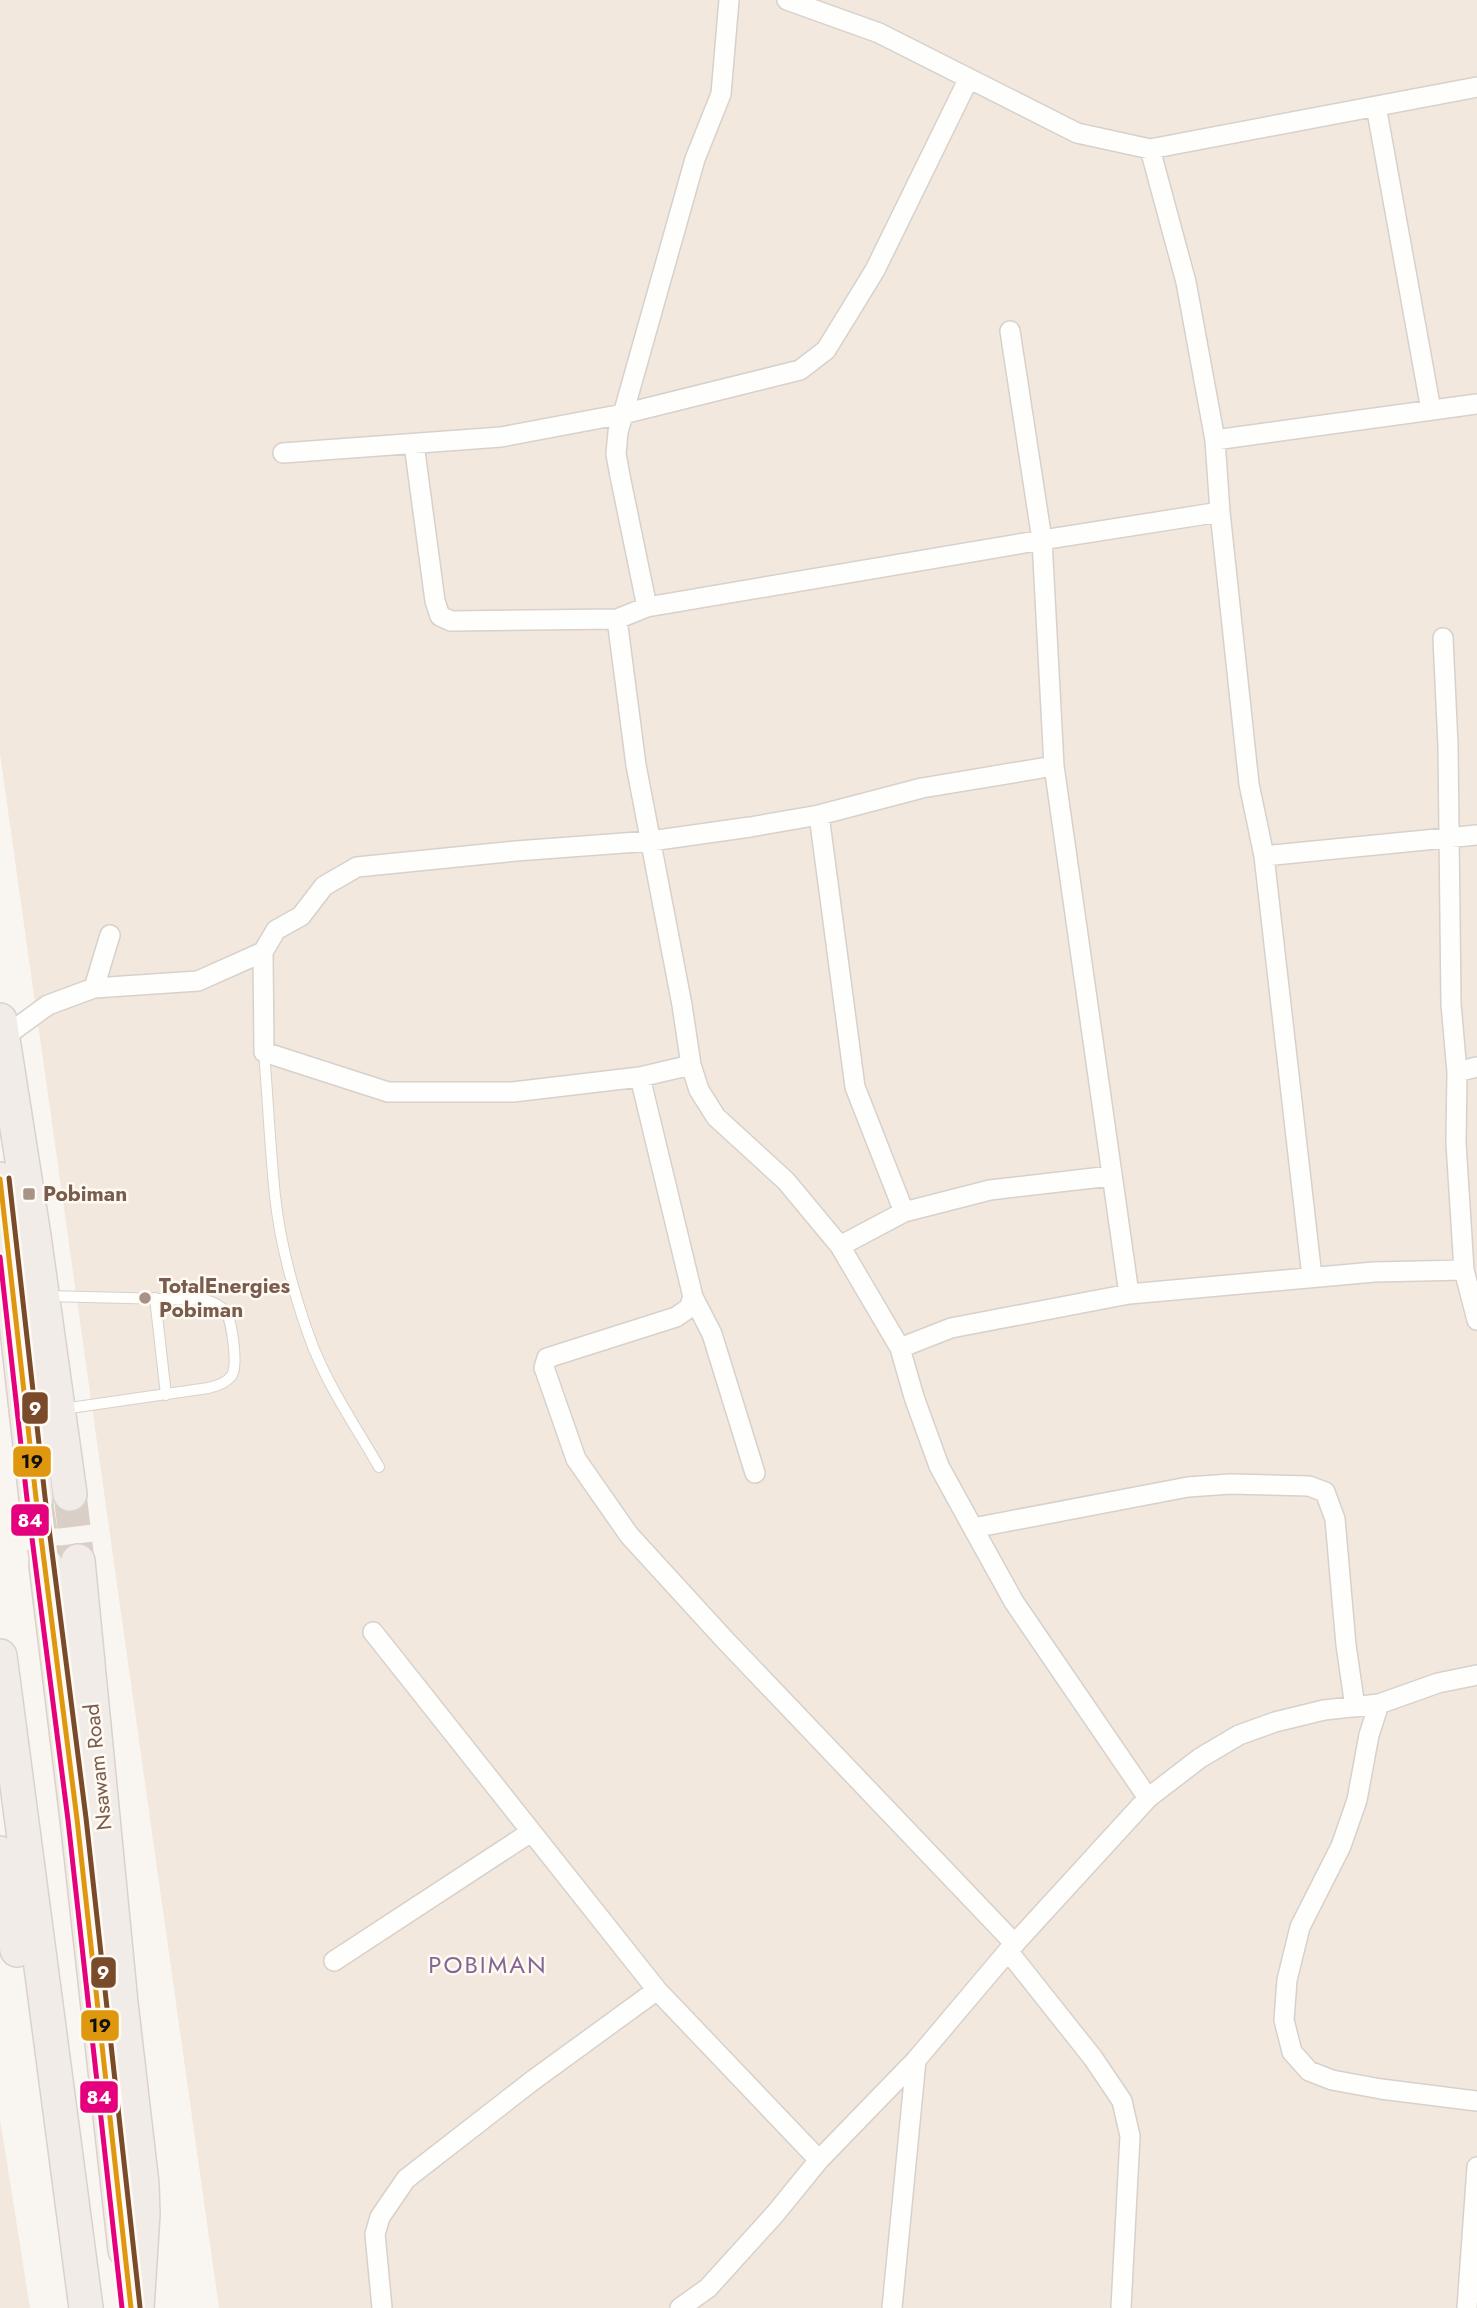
<svg xmlns="http://www.w3.org/2000/svg" width="1477" height="2308" font-family="Jost,sans-serif">
	<rect width="100%" height="100%" fill="#f9f5f0"/>
	<path fill="#f2e8de" d="M0,0H1477V2308H219L0,754Z
		M0,2119L30,2308H0Z"/>
	<g fill="none" stroke-linecap="round" stroke-linejoin="round">
		<path stroke="#d9cfc7" stroke-width="33" stroke-dasharray="33 17" stroke-linecap="butt" d="M70,1494L78,1561
			M36,1498L46,1565"/>
		<g stroke="#d7d1cb" stroke-width="12">
			<path id="service" d="M264,1052C268,1100 270,1148 275,1196C280,1242 293,1291 309,1336C325,1382 355,1425 379,1467
				M47,1296L206,1300C212,1302 220,1305 225,1311C232,1319 238,1365 232,1375C227,1383 217,1386 208,1388L63,1409
				M155,1298L166,1395"/>
		</g>
		<g stroke="#d7d1cb" stroke-width="22">
			<path id="minor" d="M787,0L879,33L1077,133L1150,149L1477,87
				M1376,106L1431,410
				M1150,149L1186,282L1215,440L1220,512L1249,784L1264,856
				M1010,331L1042,540L1054,766L1129,1294
				M1215,440L1477,404
				M414,444L435,601L440,616L451,621L617,619L647,607L1042,540L1220,512
				M283,453L501,437L623,414L800,370L826,350L875,270L968,80
				M647,607L620,476L616,454L618,432L695,159L721,94L729,0
				M617,619L636,765L682,1005L691,1065L699,1090L716,1117L786,1181L840,1246L900,1348L914,1397L939,1466L973,1528L1014,1602L1148,1798
				M1443,638L1448,746L1451,1004L1457,1072L1456,1143L1464,1270L1477,1320
				M819,815L855,1087L904,1212
				M94,988L110,935
				M4,1037L48,1005L94,988L198,981L263,952
				M691,1065L640,1077L513,1092H388L264,1052L263,952L276,930L301,916L324,886L357,867L516,851L651,841L750,827L819,815L922,788L1054,766
				M1457,1072L1477,1067
				M640,1077L693,1297L689,1308L676,1317L547,1358L544,1368L546,1373L576,1459L629,1535L725,1640L1015,1944
				M840,1246L904,1212L990,1190L1111,1176
				M1312,1277L1264,856L1477,835
				M693,1297L712,1334L755,1473
				M900,1348L951,1328L1129,1294L1374,1272L1464,1270
				M973,1528L1188,1487L1230,1484L1309,1486L1325,1492L1335,1519L1346,1645L1355,1707
				M373,1632L657,1990L819,2160
				M1379,1704L1369,1735L1357,1800L1341,1846L1300,1927L1287,1980L1284,2020L1292,2052L1309,2071L1332,2080L1381,2089L1477,2101
				M1008,1951L1093,2058L1122,2101L1130,2136L1121,2308
				M334,1961L531,1832
				M382,2308L375,2234L380,2217L406,2179L532,2081L657,1990
				M680,2308L708,2288L775,2214L819,2160L916,2060L1008,1951L1148,1798L1200,1758L1239,1735L1275,1722L1324,1710L1379,1704L1438,1683L1477,1675
				M892,2308L916,2060
				M1467,2308L1477,2167"/>
		</g>
		<g stroke="#dad1cc" stroke-width="36">
			<path id="trunk" d="M0,1020L34,1236L70,1494
				M0,1179L36,1498
				M78,1561L121,2003L142,2184L143,2214L137,2308
				M46,1565L77,1819L125,2250
				M0,1656L86,2308
				M0,1853L17,1950"/>
		</g>
		<use href="#service" stroke="#fefefd" stroke-width="10"/>
		<use href="#minor" stroke="#fefefd" stroke-width="19"/>
		<use href="#trunk" stroke="#f2ece8" stroke-width="33"/>
		<g stroke="#fffaf3" stroke-width="10">
			<path id="bus-1" d="M0,1179L36,1498L77,1819L131,2308"/>
		</g>
		<g stroke="#fffaf3" stroke-width="10">
			<path id="bus-2" d="M0,1257L27,1499L68,1820L122,2308"/>
		</g>
		<g stroke="#fffaf3" stroke-width="10">
			<path id="bus-3" d="M9,1178L45,1497L86,1818L140,2307"/>
		</g>
		<use href="#bus-1" stroke="#de970f" stroke-width="5"/>
		<use href="#bus-2" stroke="#e5007d" stroke-width="5"/>
		<use href="#bus-3" stroke="#7a4b2a" stroke-width="5"/>
	</g>
	<g fill="#a69286" stroke="#fffaf3" stroke-width="2.5">
		<rect x="22" y="1187" width="14" height="14" rx="3.5"/>
		<circle cx="145" cy="1298" r="7"/>
	</g>
	<g text-anchor="middle" dominant-baseline="central" stroke-width="5" stroke-linejoin="round" paint-order="stroke">
		<g font-size="21" font-weight="bold" fill="#7a5c4d" stroke="#fffaf3" text-anchor="start">
			<text x="43" y="1194">Pobiman</text>
			<text x="159" y="1286">TotalEnergies<tspan x="159" dy="24">Pobiman</tspan></text>
		</g>
		<g font-size="21" fill="#7a5c4d" stroke="#fffaf3">
			<text transform="translate(98 1767) rotate(-96)">Nsawam Road</text>
		</g>
		<g font-size="24" letter-spacing="2" fill="#846695" stroke="#fffaf3">
			<text x="488" y="1964">POBIMAN</text>
		</g>
	</g>
	<g stroke="#fffaf3" stroke-width="2.5">
		<rect x="21" y="1391" width="28" height="34" rx="7" fill="#7a4b2a"/>
		<rect x="12" y="1445" width="40" height="33" rx="7" fill="#de970f"/>
		<rect x="10" y="1503" width="40" height="34" rx="7" fill="#e5007d"/>
		<rect x="90" y="1956" width="27" height="33" rx="7" fill="#7a4b2a"/>
		<rect x="80" y="2009" width="40" height="33" rx="7" fill="#de970f"/>
		<rect x="79" y="2080" width="40" height="34" rx="7" fill="#e5007d"/>
	</g>
	<g font-size="19" text-anchor="middle" font-weight="bold" fill="#fff">
		<text x="35" y="1415">9</text>
		<text x="30" y="1527">84</text>
		<text x="103" y="1979">9</text>
		<text x="99" y="2104">84</text>
	</g>
	<g font-size="19" text-anchor="middle" font-weight="bold" fill="#111">
		<text x="32" y="1468">19</text>
		<text x="100" y="2032">19</text>
	</g>
</svg>
